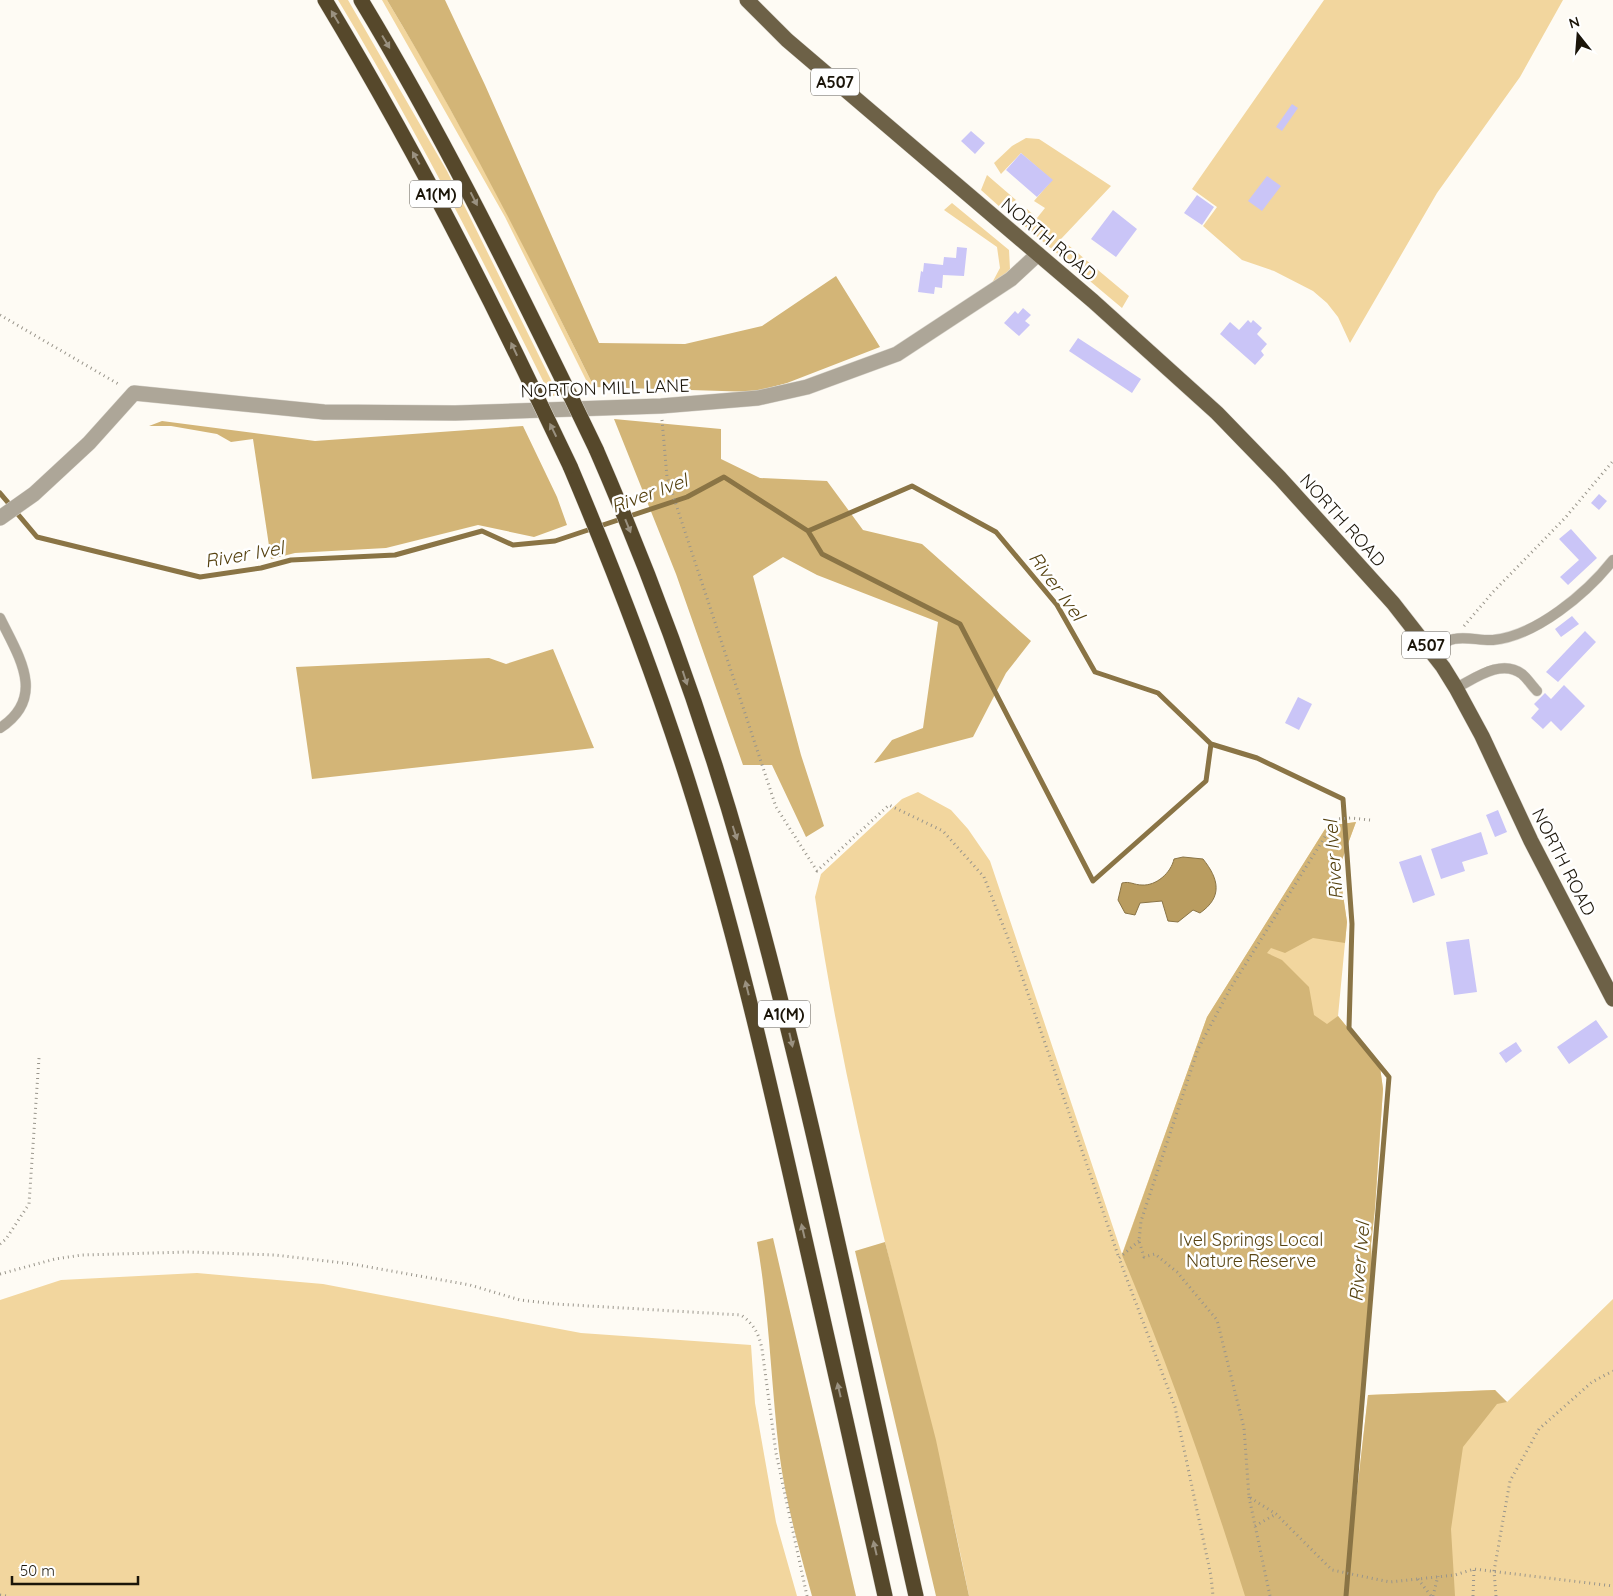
<svg xmlns="http://www.w3.org/2000/svg" width="1613" height="1596" font-family="Quicksand,sans-serif">
	<rect width="100%" height="100%" fill="#fefbf4"/>
	<path fill="#f2d69e" d="M338,0H348L447,171L558,394L551,397C484,262 416,129 338,0Z
		M382,0H387L427,67L509,215L594,387L590,388L505,217Z
		M1324,0H1563L1520,77L1437,193L1350,343L1338,317L1327,303L1313,291L1274,271L1242,260L1203,226L1217,207L1192,189Z
		M1026,138L1039,139L1111,186L1061,239L1129,296L1122,308L1022,224L1021,215L1027,209L1037,218L1045,208L1034,201L1052,180L1021,153L1001,174L994,163L1012,146Z
		M987,175L1016,200L1001,208L981,190Z
		M952,203L1009,250L1010,269L1003,277L992,283L1000,268L997,247L944,210Z
		M918,792L951,810L968,829L990,861L1122,1254L1207,1017L1327,826L1356,822L1339,868L1347,922L1338,1016L1380,1067L1383,1089L1375,1208L1371,1244L1372,1269L1350,1554L1368,1395L1495,1390L1507,1402L1613,1299V1596H969C946,1477 913,1360 885,1242C857,1128 832,1013 815,897L821,874L902,799Z
		M197,1273L323,1284L581,1333L751,1345L755,1403L776,1522L797,1596H0V1300L61,1280Z"/>
	<path fill="#d3b577" d="M387,0H445L485,85L599,343L685,344L762,326L836,276L880,347L787,383L754,392L594,387C529,255 463,126 387,0Z
		M614,419L721,429V459L760,478L827,481L863,530L922,544L1031,641L1006,673L973,737L874,763L892,740L923,728L938,622L817,575L783,557L753,576L801,755L824,826L806,837L772,765H743L676,574Z
		M162,421L315,441L523,426L557,497L567,525L534,537L478,525L386,548L295,553L271,559L253,439L231,442L217,434L171,426H149Z
		M553,649L594,748L312,779L296,667L489,658L506,664Z
		M1356,822L1339,868L1347,922L1345,943L1313,938L1285,953L1271,948L1267,953L1282,960L1309,987L1314,1015L1327,1024L1338,1016L1380,1067L1383,1089L1375,1208L1371,1244L1372,1269L1350,1554L1368,1395L1495,1390L1507,1402L1497,1404L1463,1447L1451,1529L1455,1596H1245C1209,1481 1169,1366 1122,1255L1207,1017L1327,826Z
		M773,1238L856,1596H812C799,1549 785,1500 779,1451C771,1381 769,1311 757,1242Z
		M885,1242L936,1440L969,1596H936L855,1251Z"/>
	<path fill="#b99c5f" stroke="#8a7445" d="M1183,857L1203,859C1219,879 1223,897 1200,913L1193,910L1178,922L1168,921L1162,901L1140,903L1135,915L1125,913L1118,900L1122,883C1130,881 1134,885 1142,885C1156,886 1171,873 1174,859Z"/>
	<g fill="none" stroke-linecap="round" stroke-linejoin="round">
		<path stroke="#8a7445" stroke-width="5" d="M0,493L37,537L200,577L261,568L291,560L395,555L482,531L513,545L555,541L687,497L724,477L808,531L912,486L996,532L1057,605L1095,672L1158,693L1211,744L1257,758L1343,799L1352,924L1349,1028L1389,1077L1346,1596
			M808,531L822,554L960,624L1093,881L1206,781L1211,744"/>
	</g>
	<path fill="#cac5f7" d="M1292,104L1298,108L1282,131L1276,127Z
		M971,131L985,143L975,154L961,141Z
		M1021,153L1053,180L1037,197L1006,170Z
		M1267,176L1281,186L1262,211L1248,201Z
		M1197,195L1214,207L1202,225L1184,213Z
		M1113,210L1137,229L1116,257L1091,239Z
		M957,247L967,248L964,276L943,275L942,288L935,287L934,294L918,292L921,271L923,272L924,263L943,265L944,257L956,258Z
		M1023,308L1031,315L1025,321L1030,325L1019,336L1004,323L1015,311L1018,314Z
		M1248,320L1251,323L1253,320L1262,328L1257,334L1267,344L1261,351L1264,355L1255,365L1220,334L1230,322L1239,330Z
		M1078,338L1141,379L1132,393L1069,351Z
		M1599,494L1607,501L1599,510L1591,503Z
		M1571,529L1597,558L1568,585L1560,577L1579,560L1559,539Z
		M1572,616L1579,624L1561,637L1555,629Z
		M1585,631L1596,642L1558,682L1546,672Z
		M1564,685L1585,706L1561,731L1551,721L1543,729L1531,718L1539,709L1534,704L1545,693L1551,699Z
		M1298,697L1312,704L1299,730L1285,723Z
		M1498,810L1507,832L1495,837L1486,815Z
		M1481,832L1488,854L1462,862L1465,871L1441,879L1431,849Z
		M1421,855L1435,895L1413,903L1399,862Z
		M1469,939L1477,992L1454,995L1446,942Z
		M1596,1020L1608,1037L1569,1064L1557,1047Z
		M1516,1042L1522,1051L1506,1063L1499,1053Z"/>
	<g fill="none" stroke-linecap="round" stroke-linejoin="round">
		<g stroke="#dad6ce" stroke-width="11">
			<path id="lane" d="M0,618C19,657 47,697 0,728
				M1430,651C1438,648 1446,640 1454,639C1466,636 1481,641 1493,640C1536,636 1587,593 1613,560
				M1456,688C1474,679 1501,658 1522,674C1527,678 1532,686 1537,691"/>
		</g>
		<g stroke="#dad6ce" stroke-width="16">
			<path id="street" d="M0,518L34,494L89,443L134,393L324,412L455,413L661,406L758,398L807,387L897,354L1011,279L1038,254"/>
		</g>
		<g stroke="#dad6ce" stroke-width="16">
			<path id="primary" d="M747,0L787,40L1093,301L1217,413L1280,478L1393,603L1443,667L1456,688L1482,736L1531,841L1613,999"/>
		</g>
		<g stroke="#dad6ce" stroke-width="16">
			<path id="highway" d="M325,0C402,128 471,259 535,393
				M361,0C439,129 503,258 569,393
				M596,449C653,580 703,717 742,855C811,1099 860,1349 916,1596
				M570,466C614,570 654,674 688,781C732,920 765,1062 797,1204C827,1335 856,1465 885,1596"/>
		</g>
		<path stroke="#99958b" stroke-width="3" stroke-dasharray="1 4" stroke-linecap="butt" d="M0,315L120,385
			M662,420L667,477L776,807L817,871L889,805L943,831L984,877L1015,956L1119,1258
			M1464,626L1493,592L1565,518L1613,461
			M1370,820L1351,818L1336,819L1230,989L1198,1049L1141,1221L1139,1241L1144,1257L1155,1254L1177,1272L1217,1320L1244,1428L1249,1497L1276,1514L1332,1570L1390,1582L1455,1575L1474,1569L1613,1586
			M1139,1241L1119,1258L1175,1407L1211,1576L1213,1596
			M0,1244L6,1239L29,1204L39,1058
			M0,1274L55,1259L82,1255L188,1252L275,1255L352,1264L470,1285L520,1300L556,1304L741,1315C754,1324 759,1334 762,1349L776,1453L807,1596
			M1249,1497L1270,1596
			M1255,1526L1276,1514
			M1418,1579L1431,1596
			M0,1595L6,1596
			M1433,1596L1438,1576
			M1473,1596L1474,1569
			M1496,1596L1494,1571L1510,1481L1539,1429L1592,1382L1613,1371"/>
		<use href="#lane" stroke="#ada698" stroke-width="10"/>
		<use href="#street" stroke="#ada698" stroke-width="15"/>
		<use href="#primary" stroke="#6d6147" stroke-width="15"/>
		<use href="#highway" stroke="#56482b" stroke-width="15"/>
		<g stroke="#dad6ce" stroke-width="16" stroke-linecap="butt">
			<path id="highway-bridge" d="M535,393L570,466
				M569,393L596,449"/>
		</g>
		<use href="#highway-bridge" stroke="#56482b" stroke-width="15"/>
	</g>
	<defs><path id="oneway-solid" d="M-6-.8H1V-3.2L6.5 0L1 3.2V.8H-6Z" transform="scale(1.25)"/></defs>
	<g fill="#9a9180">
		<use href="#oneway-solid" transform="translate(335 17) rotate(-121)"/>
		<use href="#oneway-solid" transform="translate(386 42) rotate(59)"/>
		<use href="#oneway-solid" transform="translate(416 158) rotate(-119)"/>
		<use href="#oneway-solid" transform="translate(474 199) rotate(63)"/>
		<use href="#oneway-solid" transform="translate(514 349) rotate(-115)"/>
		<use href="#oneway-solid" transform="translate(553 430) rotate(-116)"/>
		<use href="#oneway-solid" transform="translate(628 526) rotate(68)"/>
		<use href="#oneway-solid" transform="translate(685 678) rotate(72)"/>
		<use href="#oneway-solid" transform="translate(735 833) rotate(72)"/>
		<use href="#oneway-solid" transform="translate(747 988) rotate(-104)"/>
		<use href="#oneway-solid" transform="translate(791 1040) rotate(77)"/>
		<use href="#oneway-solid" transform="translate(803 1231) rotate(-103)"/>
		<use href="#oneway-solid" transform="translate(839 1390) rotate(-103)"/>
		<use href="#oneway-solid" transform="translate(875 1548) rotate(-103)"/>
	</g>
	<g text-anchor="middle" dominant-baseline="central" stroke-width="5" stroke-linejoin="round" paint-order="stroke">
		<g fill="#fff" stroke="#5f5b53" stroke-width="1">
			<rect x="811" y="68.5" width="48" height="27" rx="4"/>
			<rect x="410" y="180.5" width="52" height="27" rx="4"/>
			<rect x="1402" y="631.5" width="48" height="27" rx="4"/>
			<rect x="758" y="1000.5" width="52" height="27" rx="4"/>
		</g>
		<g font-size="16" font-weight="bold" fill="#1b1509">
			<text x="835" y="82">A507</text>
			<text x="436" y="194">A1(M)</text>
			<text x="1426" y="645">A507</text>
			<text x="784" y="1014">A1(M)</text>
		</g>
		<g font-size="18" fill="#1b1509" stroke="#fff">
			<text transform="translate(1049 239) rotate(40)">NORTH ROAD</text>
			<text transform="translate(605 388) rotate(-2)">NORTON MILL LANE</text>
			<text transform="translate(1343 520) rotate(48)">NORTH ROAD</text>
			<text transform="translate(1564 862) rotate(63)">NORTH ROAD</text>
		</g>
		<g font-size="18" fill="#584413" stroke="#fff">
			<text x="1251" y="1239">Ivel Springs Local<tspan x="1251" dy="21">Nature Reserve</tspan></text>
		</g>
		<g font-size="19" font-style="italic" fill="#55410f" stroke="#fff">
			<text transform="translate(649 493) rotate(-20)">River Ivel</text>
			<text transform="translate(244 554) rotate(-10)">River Ivel</text>
			<text transform="translate(1057 586) rotate(54)">River Ivel</text>
			<text transform="translate(1333 860) rotate(-94)">River Ivel</text>
			<text transform="translate(1359 1262) rotate(-85)">River Ivel</text>
		</g>
	</g>
	<g transform="translate(1578 35) rotate(343)" stroke="#ffffff" stroke-width="4" paint-order="stroke">
	<path d="M0-4L9 19L0 12L-9 19Z" fill="#1b1509"/>
	<text y="-8" font-size="14" font-weight="bold" text-anchor="middle" fill="#1b1509">N</text>
	</g>
	<path d="M12 1576v8h126v-8" fill="none" stroke="#1b1509" stroke-width="2.5"/>
	<text x="20" y="1576" font-size="15" fill="#1b1509" stroke="#ffffff" stroke-width="4" paint-order="stroke">50 m</text>
</svg>
